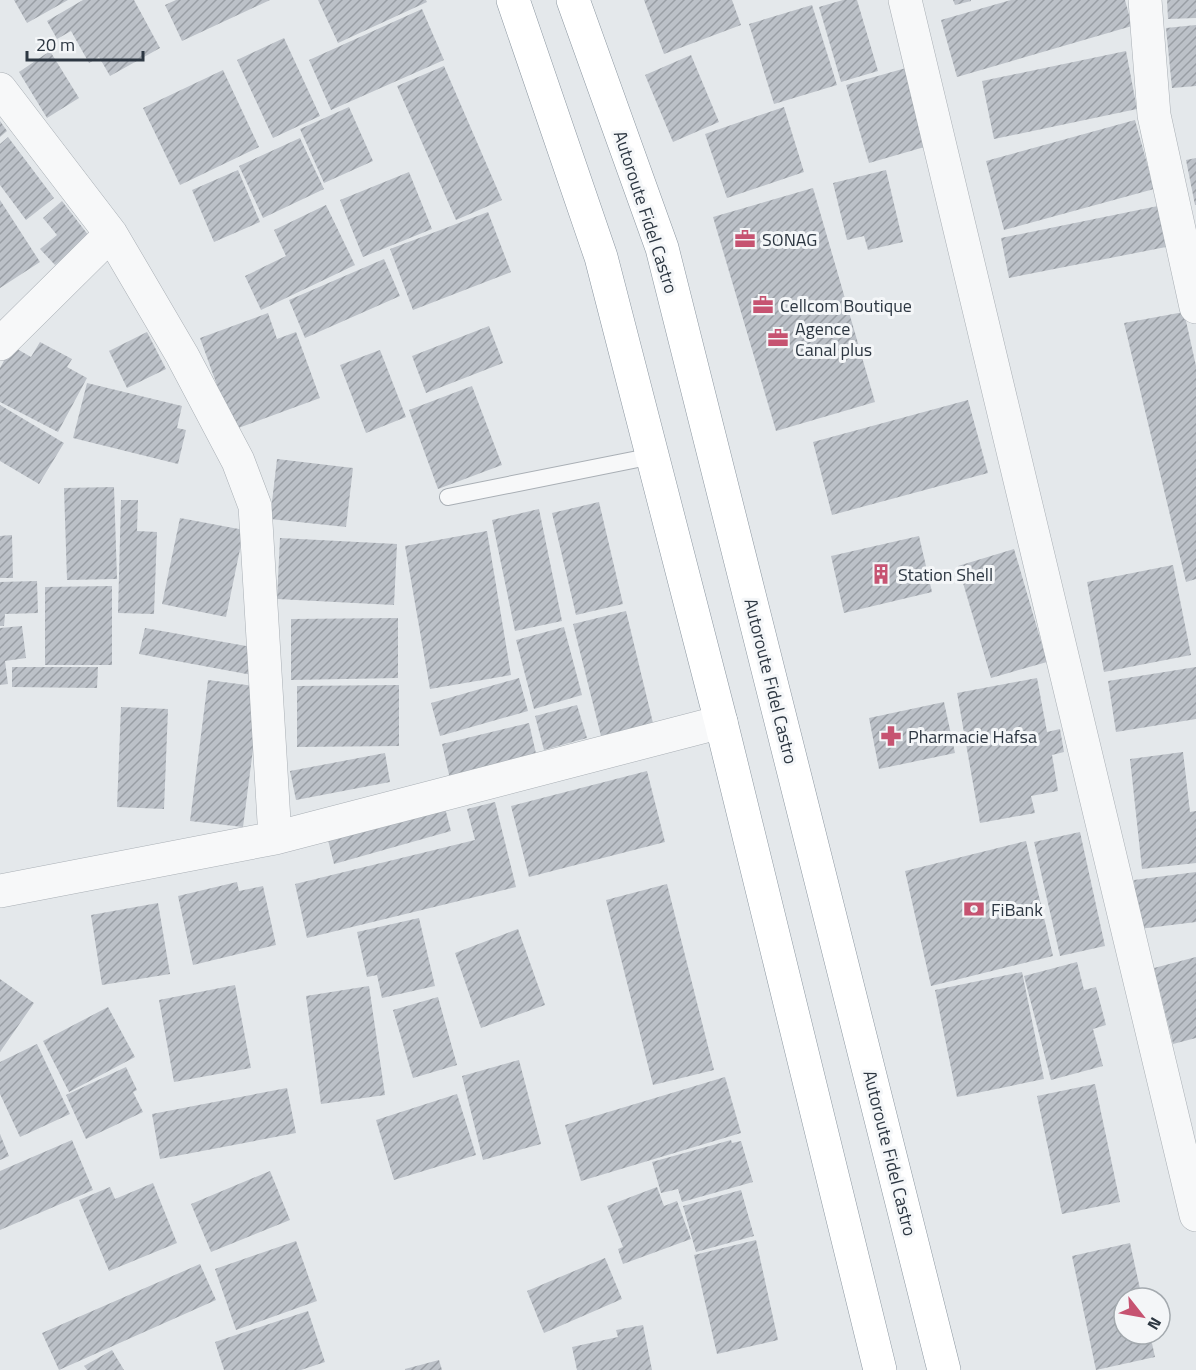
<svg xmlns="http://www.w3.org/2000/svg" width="1196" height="1370" font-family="'Titillium Web',sans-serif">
	<defs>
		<pattern id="building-hatch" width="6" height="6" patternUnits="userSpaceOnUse" patternTransform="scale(1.5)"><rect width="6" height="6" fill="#bcc1c8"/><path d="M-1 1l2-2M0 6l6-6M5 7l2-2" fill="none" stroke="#999ea4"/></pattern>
	</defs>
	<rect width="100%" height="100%" fill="#e4e8eb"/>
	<path fill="url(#building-hatch)" d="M14,0H68L27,23Z
		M83,0H134L160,48L110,76L99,57L89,63L71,31L57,39L47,21Z
		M176,0H270L182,41L165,5Z
		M318,0H426L427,2L338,43Z
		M644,0H732L741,25L664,54Z
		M843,0H857L878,71L841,82L819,7Z
		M953,0H971V1L955,5Z
		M1011,0H1125L1132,26L957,77L941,20Z
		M1167,0H1196V18L1168,19Z
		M812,5L837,85L774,104L749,24Z
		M422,9L444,60L331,110L309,60Z
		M1196,25V86L1172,88L1166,28Z
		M284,38L320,116L273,138L237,60Z
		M50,51L79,98L47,118L19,72Z
		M1126,51L1137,109L994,139L982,81Z
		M691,55L719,122L673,142L645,75Z
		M444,66L502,200L456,220L397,86Z
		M906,68L928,146L869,163L846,85Z
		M223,70L259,147L180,185L143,108Z
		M349,107L373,161L324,183L300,129Z
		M784,107L804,172L727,198L705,134Z
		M1135,120L1154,189L1004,230L986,161Z
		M0,121L7,131L0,137Z
		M8,137L54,198L26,220L0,185V144Z
		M300,138L324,189L263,218L239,166Z
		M1196,158V205H1195L1186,160Z
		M238,170L260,222L214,242L192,190Z
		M886,170L903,242L868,250L864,236L847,240L833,183Z
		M409,172L432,229L363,257L340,200Z
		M813,188L875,402L776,431L713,217Z
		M0,200L40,262L0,288Z
		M62,201L89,236L55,265L40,249L57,235L43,218Z
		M326,205L355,265L261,310L245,276L286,256L274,230Z
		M1158,206L1166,247L1009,278L1001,238Z
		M488,212L511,272L413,310L390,249Z
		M384,259L400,296L305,338L289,300Z
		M1184,312L1196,366V579L1186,582L1124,323Z
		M268,313L277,339L296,332L320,398L233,430L200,338Z
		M489,326L503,363L426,393L412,356Z
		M147,332L166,369L127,388L109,351Z
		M40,342L72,359L67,367L87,378L58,432L0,402V368L12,346L31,357Z
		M380,350L406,417L366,433L340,365Z
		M87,383L182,406L177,428L186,430L178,464L73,438Z
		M472,386L502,465L438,489L409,410Z
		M968,400L988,473L832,515L813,442Z
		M0,405L64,443L39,484L0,461Z
		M277,459L353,468L346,527L270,519Z
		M114,487L117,579L67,580L64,488Z
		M121,500H138L137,531L157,532L154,614L118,613Z
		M599,502L623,604L576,615L552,513Z
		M539,509L562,621L515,631L492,520Z
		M180,518L244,530L226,617L162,604Z
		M487,531L511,675L430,689L405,546Z
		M12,535L13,578H0V536Z
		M919,536L932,592L844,613L831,556Z
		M280,538L397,544L394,605L277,599Z
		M1014,549L1047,662L991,678L958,566Z
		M1173,565L1191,655L1104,672L1087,582Z
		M37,581L38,613L5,614L4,626H0V582Z
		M112,586V665H45V587Z
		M626,611L653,723L601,736L573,624Z
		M398,618V678L291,680V619Z
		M22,626L26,658L5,661L8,684L0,685V628Z
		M564,627L582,695L534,709L516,640Z
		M145,628L258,648L252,675L139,654Z
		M12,667H98L97,688L12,687Z
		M1196,667V719L1116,732L1108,681Z
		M519,678L528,711L440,736L431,703Z
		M1037,678L1047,732L1060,729L1064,752L1052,755L1058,791L1031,796L1035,813L980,823L957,693Z
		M208,680L261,687L243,827L190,821Z
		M399,685V746L297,747V686Z
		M944,702L955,753L879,769L869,718Z
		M577,705L587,738L544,750L535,716Z
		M121,707L168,709L164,809L117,807Z
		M529,723L537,758L450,779L442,744Z
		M1183,752L1190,812L1196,811V863L1142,869L1130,759Z
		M385,753L390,782L296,800L290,771Z
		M647,771L665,842L529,877L511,806Z
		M495,802L516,887L307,938L295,884L475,840L467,809Z
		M445,808L451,831L334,864L328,840Z
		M1080,832L1105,946L1060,956L1034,842Z
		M1026,841L1053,956L931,986L905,871Z
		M1196,872V922L1139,929L1134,880Z
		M237,882L239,891L263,886L276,945L193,965L178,896Z
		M667,884L714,1070L653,1085L606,900Z
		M158,903L170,974L102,985L91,915Z
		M419,918L435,986L382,998L377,975L367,977L357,932Z
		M518,929L545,1005L481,1028L455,953Z
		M1196,957V1038L1173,1044L1154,968Z
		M1077,962L1084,990L1096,987L1106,1025L1093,1029L1103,1066L1051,1080L1024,976Z
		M1022,972L1044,1079L957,1097L935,990Z
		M0,979L34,1003L0,1052Z
		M235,985L251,1068L174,1082L159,1000Z
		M369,986L385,1095L321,1104L306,996Z
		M438,997L457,1065L413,1078L393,1010Z
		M108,1007L135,1057L69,1092L43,1041Z
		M37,1044L70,1114L20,1137L0,1094V1062Z
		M519,1060L541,1144L483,1160L462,1076Z
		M126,1067L137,1090L133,1092L143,1112L86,1139L66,1095Z
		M725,1077L741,1133L581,1181L565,1125Z
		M1095,1084L1120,1202L1062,1214L1037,1096Z
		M287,1088L296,1133L160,1159L152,1114Z
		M457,1094L476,1155L394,1180L376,1120Z
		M0,1134L9,1156L0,1160Z
		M72,1140L93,1190L0,1230V1171Z
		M731,1140L732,1143L741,1141L753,1182L682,1202L678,1189L661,1193L652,1162Z
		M270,1171L290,1220L211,1252L191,1204Z
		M153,1183L177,1243L109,1271L79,1200L110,1187L115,1199Z
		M657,1187L664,1206L677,1201L691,1239L623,1264L618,1249L623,1247L607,1206Z
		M741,1190L754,1236L696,1252L683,1206Z
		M756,1240L778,1340L717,1354L694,1255Z
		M296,1241L317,1301L236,1330L215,1269Z
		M1130,1243L1142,1298H1124V1334H1150L1155,1357L1096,1370L1072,1256Z
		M605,1258L622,1299L544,1333L527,1291Z
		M200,1264L216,1300L59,1370L42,1333Z
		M308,1311L325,1362L301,1370H224L215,1342Z
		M643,1325L652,1370H577L572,1347L618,1337L616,1330Z
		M112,1350L124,1370H87L84,1366Z
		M439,1360L442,1370H405V1369Z"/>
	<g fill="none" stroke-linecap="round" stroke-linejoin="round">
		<g stroke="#a9afb5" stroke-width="18">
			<path id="service" d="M448,497L653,456"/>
		</g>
		<g stroke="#a9afb5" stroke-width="34">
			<path id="minor" d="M905,0L1196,1215
				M1145,0L1154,115L1196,307
				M0,89L111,234L182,355L238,461L255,506L275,838
				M0,344L111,234
				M0,891L275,838L721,722"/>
		</g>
		<g stroke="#8c97a1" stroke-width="34">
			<path id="trunk" d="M513,0L601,257L721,722L880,1370
				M573,0L662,248L944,1370"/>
		</g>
		<use href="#service" stroke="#f7f8f9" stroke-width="16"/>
		<use href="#minor" stroke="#f7f8f9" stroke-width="33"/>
		<use href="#trunk" stroke="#fff" stroke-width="33"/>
	</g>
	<defs>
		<g id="office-bare" transform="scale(1.62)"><path d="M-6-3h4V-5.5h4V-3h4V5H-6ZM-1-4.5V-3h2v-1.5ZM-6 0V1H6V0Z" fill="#c65371" stroke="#f4f6f8" stroke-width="2.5" paint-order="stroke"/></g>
		<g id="building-bare" transform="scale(1.62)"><path d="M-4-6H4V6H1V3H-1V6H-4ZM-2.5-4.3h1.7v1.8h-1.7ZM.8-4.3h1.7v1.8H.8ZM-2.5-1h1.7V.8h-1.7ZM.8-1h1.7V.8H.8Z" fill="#c65371" stroke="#f4f6f8" stroke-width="2.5" paint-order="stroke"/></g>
		<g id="pharmacy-bare" transform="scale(1.62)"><path d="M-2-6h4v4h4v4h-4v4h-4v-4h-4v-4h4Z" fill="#c65371" stroke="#f4f6f8" stroke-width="2.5" paint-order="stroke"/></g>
		<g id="bank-bare" transform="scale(1.62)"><path d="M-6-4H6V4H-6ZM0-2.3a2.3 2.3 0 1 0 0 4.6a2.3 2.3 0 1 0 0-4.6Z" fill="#c65371" stroke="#f4f6f8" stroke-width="2.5" paint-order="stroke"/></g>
	</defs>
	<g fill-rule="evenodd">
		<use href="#office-bare" x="745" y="239"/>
		<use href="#office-bare" x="763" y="305"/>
		<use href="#office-bare" x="778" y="338"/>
		<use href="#building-bare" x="881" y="574"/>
		<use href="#pharmacy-bare" x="891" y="736"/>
		<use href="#bank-bare" x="974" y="909"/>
	</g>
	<g text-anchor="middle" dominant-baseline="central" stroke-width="6" stroke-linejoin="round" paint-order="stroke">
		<g font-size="18" fill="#2d3742" stroke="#f4f6f8">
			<text transform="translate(646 212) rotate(72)">Autoroute Fidel Castro</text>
			<text transform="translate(771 681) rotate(76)">Autoroute Fidel Castro</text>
			<text transform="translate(890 1153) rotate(76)">Autoroute Fidel Castro</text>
		</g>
		<g font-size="18" fill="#2d3742" stroke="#f4f6f8" text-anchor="start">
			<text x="762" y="239">SONAG</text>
			<text x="780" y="305">Cellcom Boutique</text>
			<text x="795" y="328">Agence<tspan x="795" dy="21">Canal plus</tspan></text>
			<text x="898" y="574">Station Shell</text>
			<text x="908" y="736">Pharmacie Hafsa</text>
			<text x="991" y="909">FiBank</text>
		</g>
	</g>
	<g transform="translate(1142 1316) rotate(121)"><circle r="28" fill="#f4f6f8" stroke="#a4aaaf" stroke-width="1.5"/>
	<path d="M0-4.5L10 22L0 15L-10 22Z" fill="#c65371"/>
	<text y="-9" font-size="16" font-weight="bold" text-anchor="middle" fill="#2d3742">N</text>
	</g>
	<path d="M27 51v9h116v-9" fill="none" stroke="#2d3742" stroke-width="3"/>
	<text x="36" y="51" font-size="18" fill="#2d3742" stroke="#f4f6f8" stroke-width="4.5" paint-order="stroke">20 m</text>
</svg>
